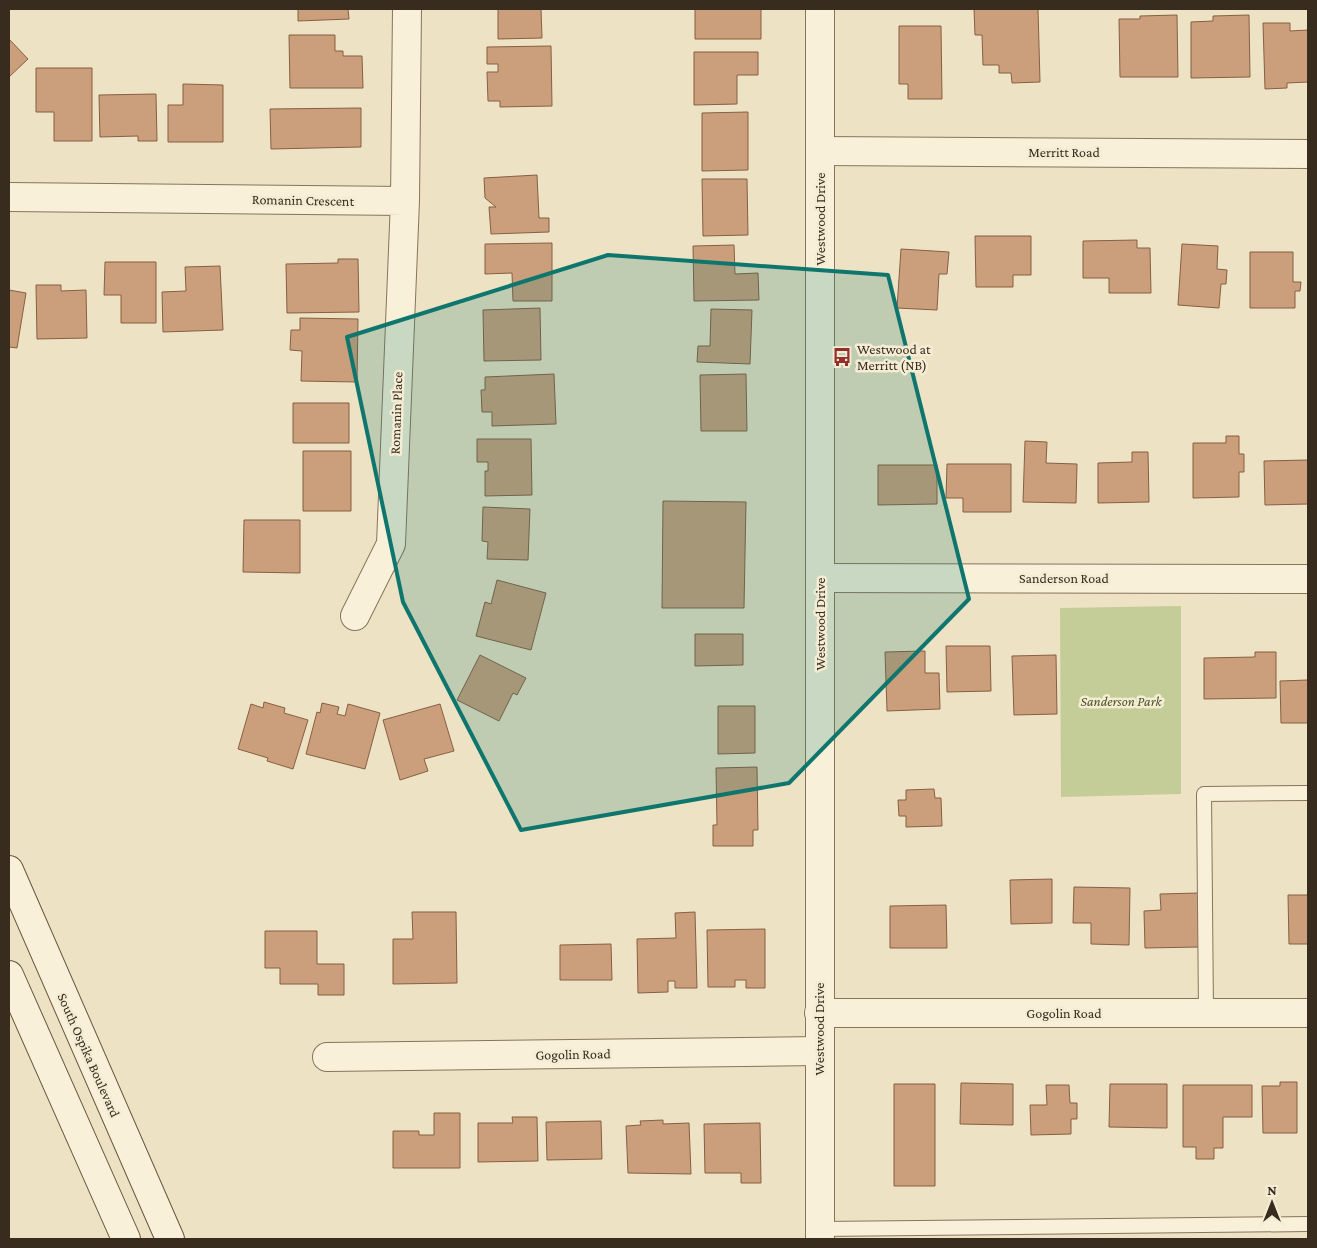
<svg xmlns="http://www.w3.org/2000/svg" width="1317" height="1248" font-family="'Crimson Pro',serif">
	<rect width="100%" height="100%" fill="#ede2c4"/>
	<path fill="#c4cc98" d="M1181,606V794L1061,797L1060,608Z"/>
	<path fill="#cb9f7b" stroke="#875f41" d="M298,9H348L349,19L298,21Z
		M498,9H541L542,38L498,39Z
		M695,9H761V39H695Z
		M974,9H1038L1040,82L1012,83L1011,73H999V65H983L982,35H975Z
		M1177,15L1178,77H1120L1119,19H1140V16Z
		M1249,15L1250,77L1191,78V22L1213,21V16Z
		M1263,23H1290V31L1308,30V82L1287,83V88L1265,89Z
		M899,26H941L942,99H908V84H899Z
		M289,35H335V51H343V56H362L363,88H290Z
		M9,39L28,59L9,77Z
		M551,46L552,106L500,107V101H488L487,72H498V64H487V47Z
		M694,52H758V75H737V104L694,105Z
		M36,68H92V141H54V112H36Z
		M183,84L223,85V142H168V105H183Z
		M156,94L157,141H138V136L100,137L99,95Z
		M361,108V147L271,149L270,109Z
		M748,112V170L702,171V113Z
		M537,175L539,218H549V232L491,234L489,207H496L485,198L484,178Z
		M702,179H747L748,235L703,236Z
		M975,236H1031V275H1013V287H976Z
		M1137,240V248H1150L1151,293H1109V278H1083V241Z
		M552,243V301H513L512,273L485,274V244Z
		M1182,244L1218,246L1217,269L1227,270L1226,284H1221L1219,308L1178,305Z
		M734,245L735,274L758,273L759,300L694,301L693,246Z
		M901,249L949,252L947,274H939L937,310L897,308Z
		M1250,252H1293V282H1301L1300,291H1295V308H1250Z
		M338,259H358L359,312L287,313L286,264L338,263Z
		M105,262H156V323H121V295H104Z
		M220,266L223,330L163,332L162,292L186,291L185,267Z
		M36,285H61V291L86,290L87,338L37,339Z
		M9,290L26,293L17,348L9,347Z
		M540,308L541,360L484,361L483,310Z
		M711,309L752,310L750,364L697,362L698,346H710Z
		M300,318L358,319L357,382L301,381L302,351L290,350L291,330H300Z
		M554,374L556,424L492,426V412H482L481,390H485V377Z
		M746,374L747,431H701L700,375Z
		M293,403H349V443H293Z
		M1226,436H1239V454H1244V472H1239V497L1193,498V443H1226Z
		M477,439H531L532,495L485,496V471H488V462H477Z
		M1025,441L1047,442L1046,463L1077,464L1076,503L1023,502Z
		M303,451H351V511H303Z
		M1132,452H1148L1149,502L1098,503V463L1132,462Z
		M1308,460V504L1265,505L1264,461Z
		M947,464H1011V512H963V498H946Z
		M878,465H937V504L878,505Z
		M663,501L746,502L744,608H662Z
		M483,507L530,509L528,560L487,559L488,542L482,541Z
		M244,520H300V573L243,572Z
		M497,580L546,593L531,650L476,636L485,602L491,604Z
		M695,634H743V665L695,666Z
		M946,646H990L991,691L947,692Z
		M925,651V673H939L940,709L887,711L885,652Z
		M1255,652H1276V698L1204,699V658L1255,657Z
		M480,655L526,678L517,695L513,693L499,721L457,700Z
		M1056,655L1057,714L1014,715L1012,656Z
		M1308,680V723H1281L1280,681Z
		M264,702L285,708L284,713L308,720L293,769L267,761L268,758L238,749L251,704L263,708Z
		M322,703L339,707L337,714L345,716L348,704L380,713L365,769L306,754L317,712L320,713Z
		M440,704L454,751L424,759L428,771L400,780L383,720Z
		M718,706H755V753L718,754Z
		M757,767L758,830H753V846H713V825H717L716,768Z
		M934,789L935,798H941L942,826L906,827V816H899L898,800H906V790Z
		M1052,879V923L1011,924L1010,880Z
		M1074,887L1130,888L1129,945L1091,944V923H1073Z
		M1199,893L1200,947L1145,948L1144,911L1161,910L1160,894Z
		M1288,895H1308V944H1289Z
		M946,905L947,948H890V906Z
		M412,912H456L457,983L393,984V939H413Z
		M695,912L697,988H675V981H668V992L638,993L637,939L676,938L675,913Z
		M765,929V988H746V980H735V987H708L707,930Z
		M265,931H317V964H344V995H318V984H280V968H265Z
		M611,944L612,980H560V945Z
		M1280,1082H1297V1133H1263L1262,1086H1280Z
		M961,1083L1013,1084V1125L960,1124Z
		M894,1084H935V1186H894Z
		M1110,1084H1167V1128L1109,1127Z
		M1046,1085H1069L1070,1103H1077V1119H1071V1134L1031,1135L1030,1105H1047Z
		M1183,1085H1252V1117H1223V1148H1214V1159H1196V1147H1183Z
		M434,1113H460V1168H393V1131H419V1135H434Z
		M512,1117H537L538,1161L478,1162V1123H513Z
		M663,1120V1124L689,1123L691,1174L628,1173L626,1126L641,1125L640,1121Z
		M601,1121L602,1159L547,1160L546,1122Z
		M760,1123L761,1183H741V1173H705L704,1124Z"/>
	<g fill="none" stroke-linecap="round" stroke-linejoin="round">
		<g stroke="#88745b" stroke-width="16">
			<path id="service" d="M1206,1013L1204,794L1308,793
				M820,1229L1308,1224"/>
		</g>
		<g stroke="#88745b" stroke-width="30">
			<path id="minor" d="M820,151L1308,154
				M9,197L405,201
				M820,578L1308,579
				M355,616L391,544L405,201L407,9
				M819,1013H1308
				M327,1057L819,1051"/>
		</g>
		<g stroke="#88745b" stroke-width="30">
			<path id="tertiary" d="M820,9V1239"/>
		</g>
		<g stroke="#6a553e" stroke-width="30">
			<path id="secondary" d="M9,870L170,1239
				M9,975L126,1239"/>
		</g>
		<use href="#service" stroke="#f8f0d8" stroke-width="14"/>
		<use href="#minor" stroke="#f8f0d8" stroke-width="28"/>
		<use href="#tertiary" stroke="#f8f0d8" stroke-width="28"/>
		<use href="#secondary" stroke="#f8f0d8" stroke-width="28"/>
	</g>
	<path fill="#0f766e" fill-opacity="0.2" stroke="#0f766e" stroke-width="4" stroke-linejoin="round" d="M608,255L888,275L969,599L789,783L521,830L403,602L347,337Z"/>
	<defs>
		<g id="bus-bare" transform="scale(1.5)"><path d="M-5-6H5V4H4V6H2V4H-2V6H-4V4H-5ZM-3.5-4V0h7V-4ZM-3.5 1.2v1.5H-2V1.2ZM2 1.2v1.5H3.5V1.2Z" fill="#962e2c" stroke="#f5ecd4" stroke-width="2.5" paint-order="stroke"/></g>
	</defs>
	<g fill-rule="evenodd">
		<use href="#bus-bare" x="842" y="357"/>
	</g>
	<g text-anchor="middle" dominant-baseline="central" stroke-width="5" stroke-linejoin="round" paint-order="stroke">
		<g font-size="14" fill="#382c1f" stroke="#f5ecd4">
			<text x="1064" y="152">Merritt Road</text>
			<text transform="translate(303 200) rotate(1)">Romanin Crescent</text>
			<text transform="translate(820 219) rotate(-90)">Westwood Drive</text>
			<text transform="translate(396 413) rotate(-88)">Romanin Place</text>
			<text x="1064" y="578">Sanderson Road</text>
			<text transform="translate(820 624) rotate(-90)">Westwood Drive</text>
			<text x="1064" y="1013">Gogolin Road</text>
			<text transform="translate(819 1029) rotate(-90)">Westwood Drive</text>
			<text transform="translate(573 1054) rotate(-1)">Gogolin Road</text>
			<text transform="translate(89 1055) rotate(66)">South Ospika Boulevard</text>
		</g>
		<g font-size="14" fill="#382c1f" stroke="#f5ecd4" text-anchor="start">
			<text x="857" y="349">Westwood at<tspan x="857" dy="16">Merritt (NB)</tspan></text>
		</g>
		<g font-size="14" font-style="italic" fill="#475426" stroke="#f5ecd4">
			<text x="1121" y="701">Sanderson Park</text>
		</g>
	</g>
	<rect width="1317" height="1248" fill="none" stroke="#382c1f" stroke-width="20"/>
	<g transform="translate(1272 1203)" stroke="#f5ecd4" stroke-width="4" paint-order="stroke">
	<path d="M0-4L9 19L0 12L-9 19Z" fill="#382c1f"/>
	<text y="-8" font-size="14" font-weight="bold" text-anchor="middle" fill="#382c1f">N</text>
	</g>
</svg>
